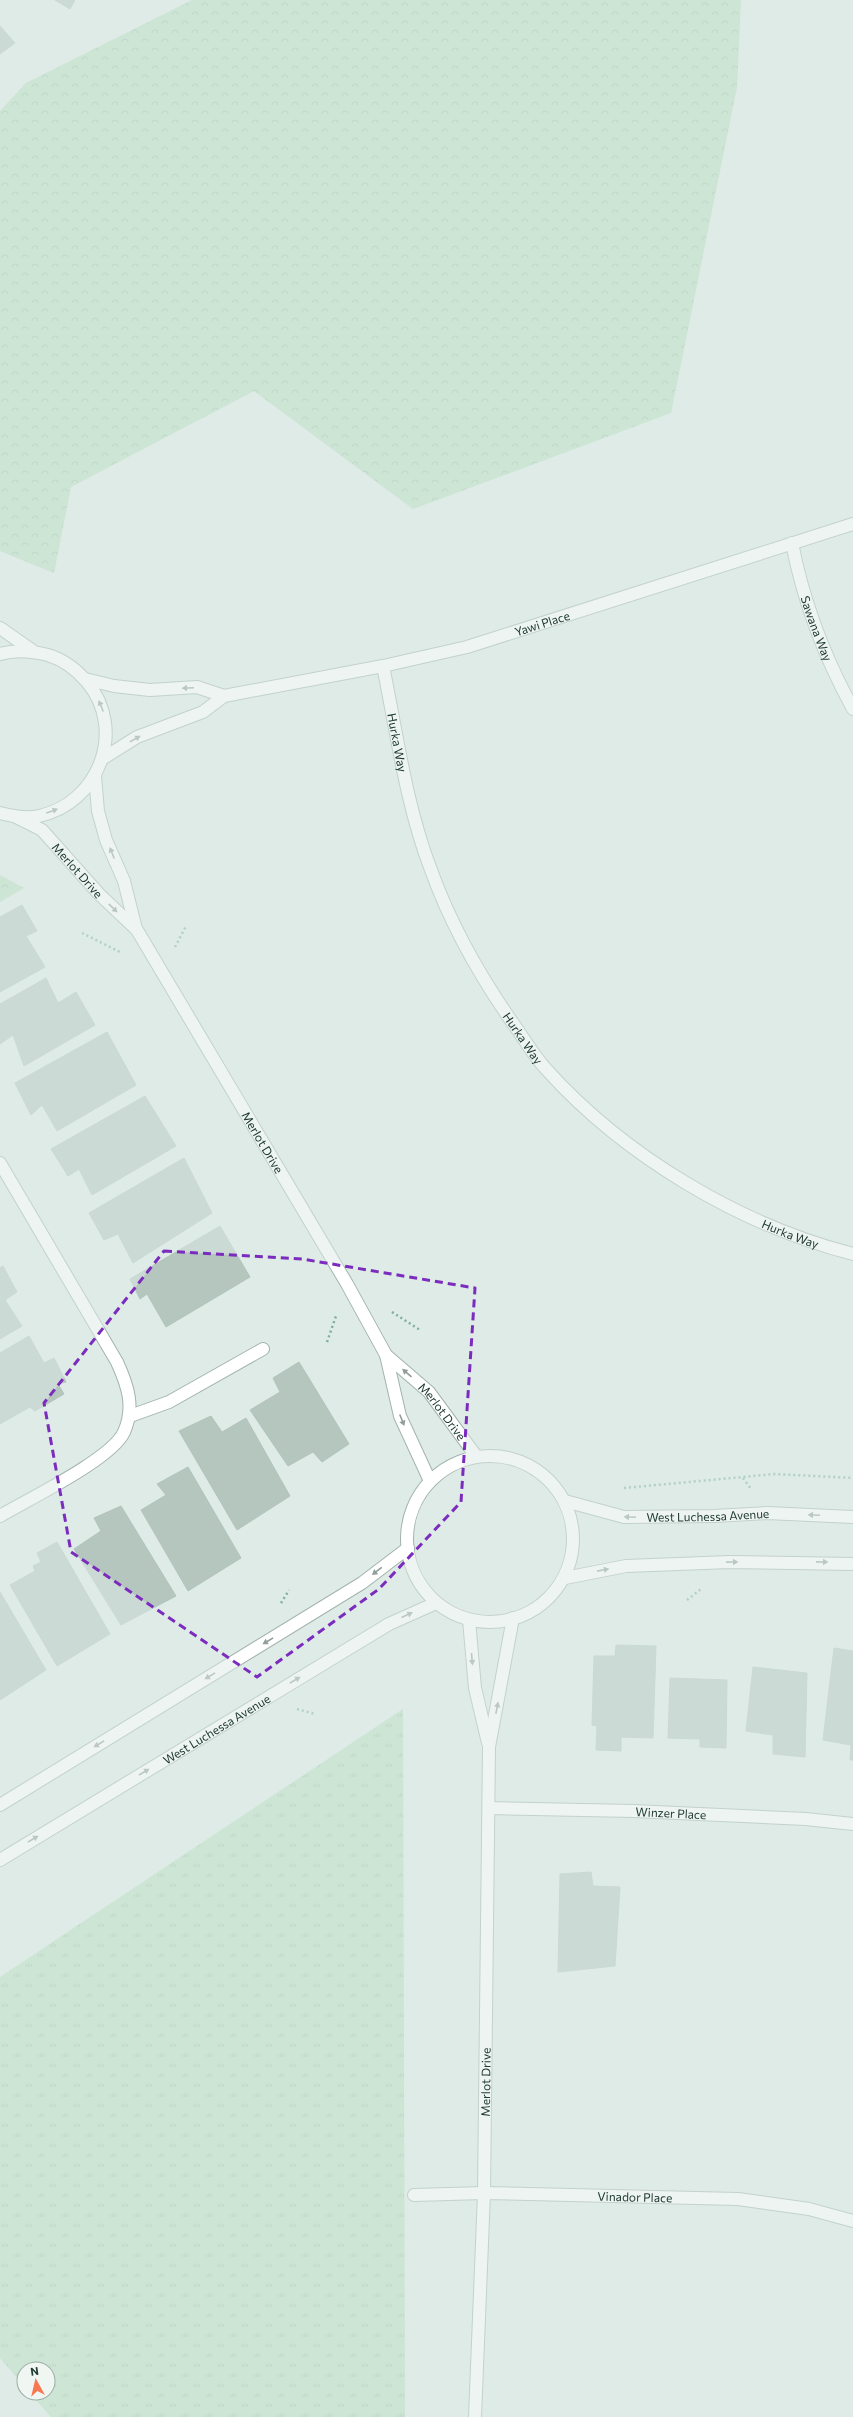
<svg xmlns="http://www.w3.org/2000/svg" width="853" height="2417" font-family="Commissioner,sans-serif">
	<defs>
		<pattern id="grass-tufts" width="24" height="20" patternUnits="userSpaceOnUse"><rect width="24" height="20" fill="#b7ddc1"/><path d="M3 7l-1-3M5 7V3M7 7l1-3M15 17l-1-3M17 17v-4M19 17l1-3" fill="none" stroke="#9dbfa6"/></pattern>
		<pattern id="forest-crowns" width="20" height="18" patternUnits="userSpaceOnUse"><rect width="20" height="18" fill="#b7ddc1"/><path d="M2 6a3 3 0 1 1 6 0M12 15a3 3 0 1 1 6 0" fill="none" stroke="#9dbfa6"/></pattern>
	</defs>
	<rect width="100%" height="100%" fill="#dfebe6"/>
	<path fill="url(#grass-tufts)" d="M403,1709L405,2417H51L30,2393H48V2369H24V2386L0,2358V1977Z"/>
	<path fill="url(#forest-crowns)" d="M192,0H741L737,87L671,413L413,509L254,391L71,487L54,573L0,551V111L26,83Z
		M0,875L24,888L0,902Z"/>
	<path fill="#b4c6be" stroke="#b1c5bd" d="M55,0H75L70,9Z
		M0,26L15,43L0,54Z
		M22,905L37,931L26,936L45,967L0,992V917Z
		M46,978L58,1003L76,992L95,1025L24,1066L13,1035L0,1044V1004Z
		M107,1032L136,1085L57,1131L42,1105L31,1115L15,1083Z
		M145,1096L176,1146L92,1195L79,1169L68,1176L51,1149Z
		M184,1158L212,1213L133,1263L118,1234L104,1240L89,1213Z
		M220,1226L250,1277L166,1327L147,1294L140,1299L130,1279Z
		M3,1266L17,1292L5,1300L22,1326L0,1339V1268Z
		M29,1336L44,1363L54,1358L66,1382L58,1384L64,1394L35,1411L30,1407L0,1424V1353Z
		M299,1362L349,1444L322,1462L313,1452L288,1466L250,1410L280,1392L273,1378Z
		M211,1416L222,1432L246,1418L290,1496L237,1530L179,1431Z
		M188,1467L241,1558L188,1591L141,1510L166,1495L157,1484Z
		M121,1506L176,1596L121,1625L74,1549L101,1531L94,1518Z
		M57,1542L110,1634L57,1666L10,1585L35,1571L33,1566L41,1562L37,1553Z
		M0,1592L46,1670L0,1700Z
		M616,1645L656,1646L653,1738L621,1737V1751L596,1750L597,1726L592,1725L594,1656H615Z
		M834,1648L853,1651V1760H850L851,1745L823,1740Z
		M753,1667L807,1673L805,1757L773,1754V1735L746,1731Z
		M670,1678L727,1680L726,1748L700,1747V1739L668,1738Z
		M591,1872L593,1886L620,1887L615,1966L558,1972L560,1874Z"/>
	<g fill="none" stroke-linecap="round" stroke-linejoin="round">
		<g stroke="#a2b3ad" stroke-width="14">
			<path id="service" d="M130,1416L169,1402L263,1349"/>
		</g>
		<g stroke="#a2b3ad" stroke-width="14">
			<g id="minor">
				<path id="s1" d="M792,543C803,600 825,658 853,709"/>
				<path d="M0,628L33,651"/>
				<path d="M0,654C16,649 32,651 48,655C64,660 77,670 87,682C127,730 99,803 39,816C27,819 12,816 0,813"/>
				<path id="s2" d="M383,666C397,734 406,805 431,870C452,928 482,980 517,1029C526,1042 535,1057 546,1069C624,1156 740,1225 853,1254"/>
				<path d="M85,679L114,686L150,690L197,687L224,696"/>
				<path id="s3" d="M102,759L137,737L203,712L224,696L383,666L467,647L853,524"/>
				<path d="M95,776L98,811L106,840L124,881L136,929"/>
				<path id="s4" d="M14,816L42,830L99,894L137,930L347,1284L386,1355L400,1416L430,1481"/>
				<path d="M0,1163L117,1362C128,1386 135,1407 124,1432C112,1459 27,1500 0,1516"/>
				<path id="s5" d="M386,1355L429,1392L476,1456"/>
				<circle cx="490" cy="1539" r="83"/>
				<path id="s6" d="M565,1501L624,1517L714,1516L767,1513L853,1517"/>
				<path d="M565,1578L626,1566L730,1562L853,1564"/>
				<path d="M469,1620L475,1688L488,1743"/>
				<path d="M0,1805L362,1583L408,1548"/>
				<path id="s7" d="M489,1808L634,1811L806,1819L853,1824"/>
				<path id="s8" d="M0,1860L389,1624L436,1603"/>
				<path id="s9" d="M414,2195L484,2193L738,2199L809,2209L853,2221"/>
				<path id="s10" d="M475,2417L484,2193L489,1747L513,1618"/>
			</g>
		</g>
		<path stroke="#7eb0a0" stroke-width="2.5" stroke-dasharray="2 3" stroke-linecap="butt" d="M82,933L120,952
			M175,947L186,926
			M392,1312L420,1330
			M327,1342L336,1316
			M743,1478L751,1489
			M624,1488L775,1474L853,1478
			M687,1600L701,1589
			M281,1603L289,1590
			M297,1709L315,1714"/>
		<use href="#service" stroke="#fff" stroke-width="12"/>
		<use href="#minor" stroke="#fff" stroke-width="12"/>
	</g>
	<defs><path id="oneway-solid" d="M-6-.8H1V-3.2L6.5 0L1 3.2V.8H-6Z"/></defs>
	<g fill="#909d9a">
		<use href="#oneway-solid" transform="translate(188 688) rotate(178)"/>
		<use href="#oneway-solid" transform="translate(101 706) rotate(-112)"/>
		<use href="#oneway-solid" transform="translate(135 739) rotate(-29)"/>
		<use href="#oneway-solid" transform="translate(52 811) rotate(-20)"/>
		<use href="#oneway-solid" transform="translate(112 853) rotate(-112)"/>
		<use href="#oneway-solid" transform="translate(113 908) rotate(44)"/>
		<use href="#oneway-solid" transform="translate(407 1373) rotate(-139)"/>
		<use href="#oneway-solid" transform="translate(402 1420) rotate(68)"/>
		<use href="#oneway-solid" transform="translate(814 1515) rotate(-177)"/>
		<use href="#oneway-solid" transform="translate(630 1517) rotate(-178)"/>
		<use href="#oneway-solid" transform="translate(732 1562) rotate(-1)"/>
		<use href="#oneway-solid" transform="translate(822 1562) rotate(1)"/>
		<use href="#oneway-solid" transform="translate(603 1570) rotate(-11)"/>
		<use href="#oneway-solid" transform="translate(377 1571) rotate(142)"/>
		<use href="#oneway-solid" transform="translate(407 1615) rotate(-24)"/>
		<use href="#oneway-solid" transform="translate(268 1641) rotate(149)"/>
		<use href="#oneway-solid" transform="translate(472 1659) rotate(85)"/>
		<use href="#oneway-solid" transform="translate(210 1676) rotate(149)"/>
		<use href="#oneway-solid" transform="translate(295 1680) rotate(-31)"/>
		<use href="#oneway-solid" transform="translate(497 1708) rotate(-79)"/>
		<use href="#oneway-solid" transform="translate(99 1744) rotate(149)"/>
		<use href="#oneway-solid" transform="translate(144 1772) rotate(-31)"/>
		<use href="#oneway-solid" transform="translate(33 1839) rotate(-31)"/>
	</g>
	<path d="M0 0H853V2417H0ZM164,1251L302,1259L475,1288L461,1502L379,1589L257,1677L71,1552L44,1403Z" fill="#dfebe6" fill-opacity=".55" fill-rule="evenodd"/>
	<path fill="none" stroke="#7b2cbf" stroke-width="3" stroke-dasharray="8 5" stroke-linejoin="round" d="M164,1251L302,1259L475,1288L461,1502L379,1589L257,1677L71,1552L44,1403Z"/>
	<g text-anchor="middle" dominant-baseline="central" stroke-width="3" stroke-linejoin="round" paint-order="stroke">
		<g font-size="12" fill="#203b34" stroke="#f0f7f3">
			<text stroke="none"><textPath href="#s3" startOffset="465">Yawi Place</textPath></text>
			<text stroke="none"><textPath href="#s1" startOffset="89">Sawana Way</textPath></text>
			<text stroke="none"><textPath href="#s2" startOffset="78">Hurka Way</textPath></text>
			<text stroke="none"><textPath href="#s4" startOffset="85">Merlot Drive</textPath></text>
			<text stroke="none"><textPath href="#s2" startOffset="402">Hurka Way</textPath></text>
			<text stroke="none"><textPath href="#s4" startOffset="416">Merlot Drive</textPath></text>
			<text stroke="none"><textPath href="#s2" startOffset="738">Hurka Way</textPath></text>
			<text stroke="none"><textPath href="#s5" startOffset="80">Merlot Drive</textPath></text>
			<text stroke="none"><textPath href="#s6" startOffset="145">West Luchessa Avenue</textPath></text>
			<text stroke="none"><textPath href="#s8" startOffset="253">West Luchessa Avenue</textPath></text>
			<text stroke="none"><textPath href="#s7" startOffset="182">Winzer Place</textPath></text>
			<text stroke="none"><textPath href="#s10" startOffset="335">Merlot Drive</textPath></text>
			<text stroke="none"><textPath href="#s9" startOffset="221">Vinador Place</textPath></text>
		</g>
	</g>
	<g transform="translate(36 2381) rotate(352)"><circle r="19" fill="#f0f7f3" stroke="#9daca7"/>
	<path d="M0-3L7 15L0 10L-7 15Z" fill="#f67952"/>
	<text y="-6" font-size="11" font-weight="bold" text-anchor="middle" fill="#203b34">N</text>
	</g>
</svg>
